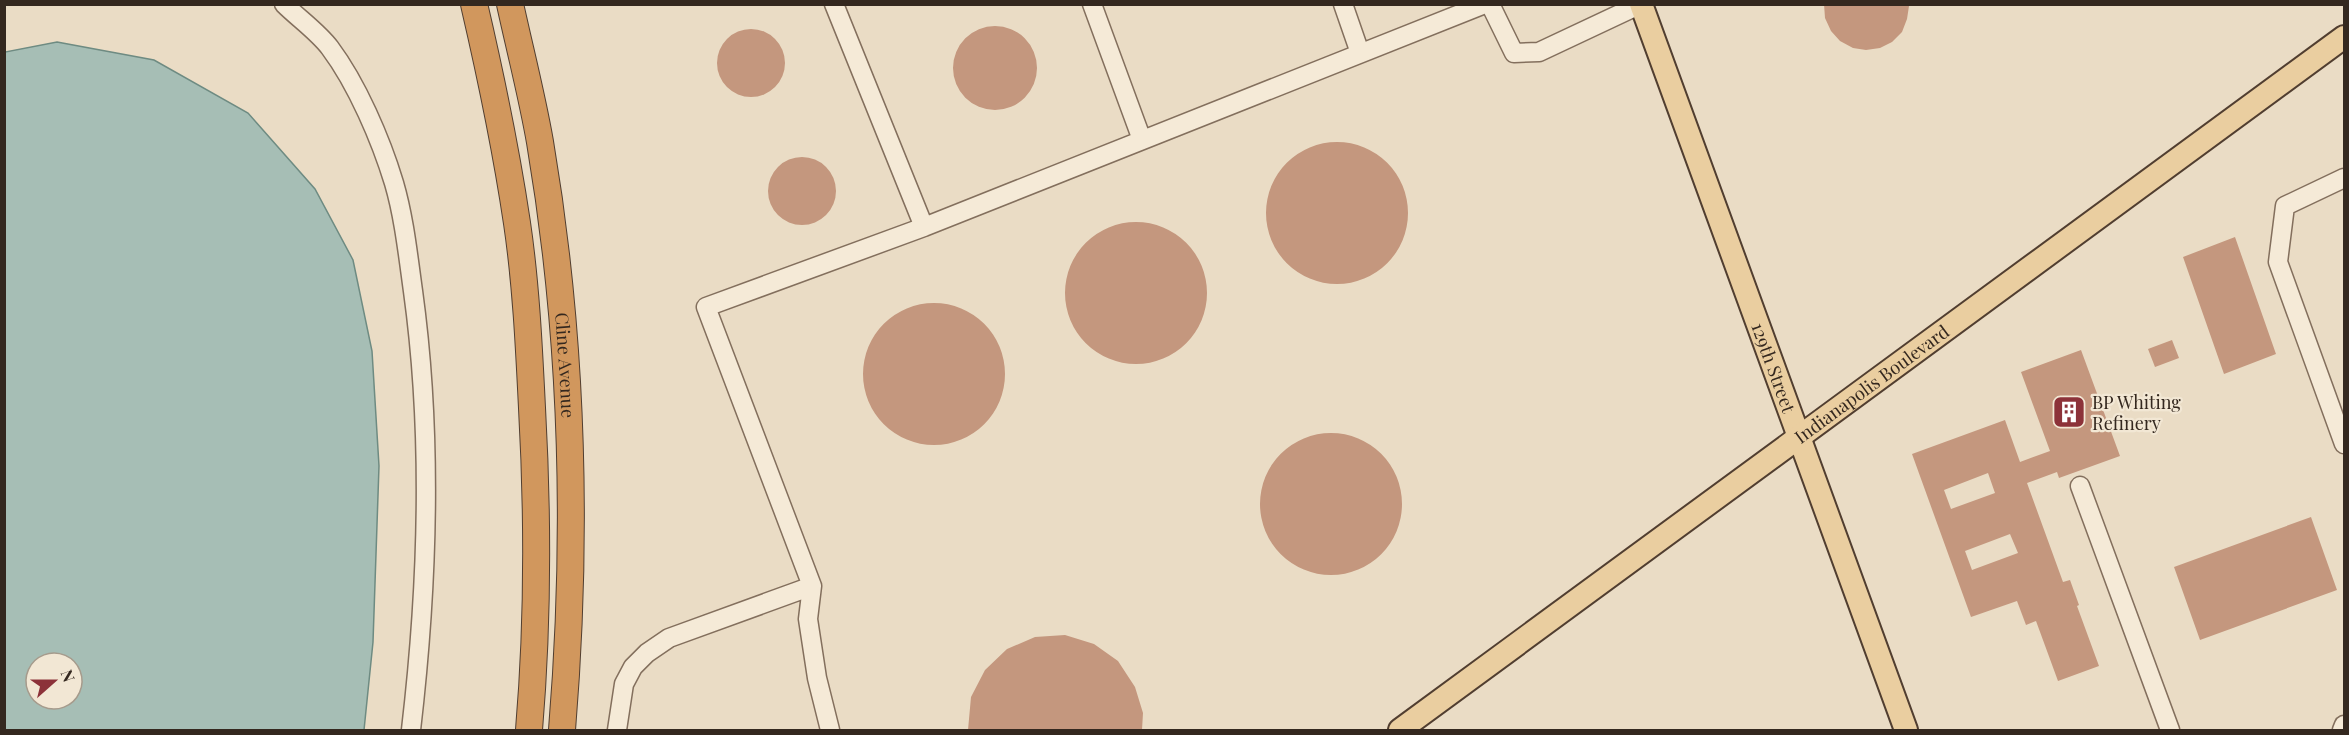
<svg xmlns="http://www.w3.org/2000/svg" width="2349" height="735" font-family="'Playfair Display',serif">
	<rect width="100%" height="100%" fill="#eadcc5"/>
	<path fill="#a6beb5" stroke="#6e8b82" stroke-width="1.5" fill-rule="evenodd" d="M57,42L154,60L248,113L315,189L353,260L372,351L379,466L373,642L364,730H5V52ZM36,663H72V699H36Z"/>
	<path fill="#c4977e" fill-rule="evenodd" d="M1824,4H1909V6L1907,19L1902,32L1892,42L1880,48L1866,50L1853,48L1840,41L1831,31L1825,18Z
		M953 68a42 42 0 1 1 84 0a42 42 0 1 1-84 0Z
		M717 63a34 34 0 1 1 68 0a34 34 0 1 1-68 0Z
		M1266 213a71 71 0 1 1 142 0a71 71 0 1 1-142 0Z
		M768 191a34 34 0 1 1 68 0a34 34 0 1 1-68 0Z
		M1065 293a71 71 0 1 1 142 0a71 71 0 1 1-142 0Z
		M2235,237L2276,354L2224,374L2183,257Z
		M863 374a71 71 0 1 1 142 0a71 71 0 1 1-142 0Z
		M2172,340L2179,358L2155,367L2148,349Z
		M2081,350L2120,456L2059,478L2057,472L2027,483L2063,582L2070,580L2079,605L2077,606L2099,666L2058,681L2036,621L2026,625L2017,601L1971,617L1912,454L2005,420L2020,462L2050,451L2021,372ZM1988,473L1995,493L1951,509L1944,490ZM2010,534L2018,553L1972,570L1965,551Z
		M1260 504a71 71 0 1 1 142 0a71 71 0 1 1-142 0Z
		M2311,517L2337,590L2200,640L2174,567Z
		M1065,635L1094,644L1118,661L1135,687L1143,713L1142,730H968L971,697L985,670L1007,649L1035,637Z"/>
	<g fill="none" stroke-linecap="round" stroke-linejoin="round">
		<g stroke="#836f5d" stroke-width="21">
			<path id="minor" d="M284,4C298,18 318,32 330,48C357,84 381,140 394,183C404,217 408,255 413,291C433,436 428,585 411,730
				M834,4L924,227L1485,4
				M1092,4L1142,140
				M1343,4L1360,53
				M1490,4L1514,53L1539,52L1641,4
				M2344,178L2285,206L2278,262L2344,444
				M2080,486L2170,730
				M812,586L808,619L817,678L830,730
				M617,730L624,684L633,667L647,653L669,638L812,586L706,307L924,227
				M2342,730L2344,725"/>
		</g>
		<g stroke="#513e30" stroke-width="26">
			<g id="major">
				<path id="s1" d="M1641,4L1906,730"/>
				<path id="s2" d="M1400,730L2344,37"/>
			</g>
		</g>
		<g stroke="#513e30" stroke-width="28">
			<g id="highway">
				<path d="M474,4C491,77 506,149 517,223C526,284 529,347 532,408C538,516 538,624 529,730"/>
				<path id="s3" d="M510,4C520,50 532,96 540,142C573,336 578,535 562,730"/>
			</g>
		</g>
		<use href="#minor" stroke="#f5ead7" stroke-width="18"/>
		<use href="#major" stroke="#eacea0" stroke-width="22"/>
		<use href="#highway" stroke="#d1975d" stroke-width="26"/>
	</g>
	<defs>
		<g id="building-square" transform="scale(1.725)"><rect x="-9" y="-9" width="18" height="18" rx="4" fill="#8c3239" stroke="#f2e7d4"/><path d="M-4-6H4V6H1V3H-1V6H-4ZM-2.5-4.3h1.7v1.8h-1.7ZM.8-4.3h1.7v1.8H.8ZM-2.5-1h1.7V.8h-1.7ZM.8-1h1.7V.8H.8Z" fill="#fff"/></g>
	</defs>
	<g fill-rule="evenodd">
		<use href="#building-square" x="2069" y="412"/>
	</g>
	<g text-anchor="middle" dominant-baseline="central" stroke-width="4.5" stroke-linejoin="round" paint-order="stroke">
		<g font-size="18" fill="#34281f" stroke="#f2e7d4">
			<text stroke="none"><textPath href="#s3" startOffset="366">Cline Avenue</textPath></text>
			<text stroke="none"><textPath href="#s1" startOffset="387">129th Street</textPath></text>
			<text stroke="none"><textPath href="#s2" startOffset="585">Indianapolis Boulevard</textPath></text>
		</g>
		<g font-size="18" fill="#34281f" stroke="#f2e7d4" text-anchor="start">
			<text x="2092" y="402">BP Whiting<tspan x="2092" dy="21">Refinery</tspan></text>
		</g>
	</g>
	<rect width="2349" height="735" fill="none" stroke="#34281f" stroke-width="12"/>
	<g transform="translate(54 681) rotate(69)"><circle r="28" fill="#f2e7d4" stroke="#a69b8c" stroke-width="1.5"/>
	<path d="M0-4.5L10 22L0 15L-10 22Z" fill="#8c3239"/>
	<text y="-9" font-size="16" font-weight="bold" text-anchor="middle" fill="#34281f">N</text>
	</g>
</svg>
